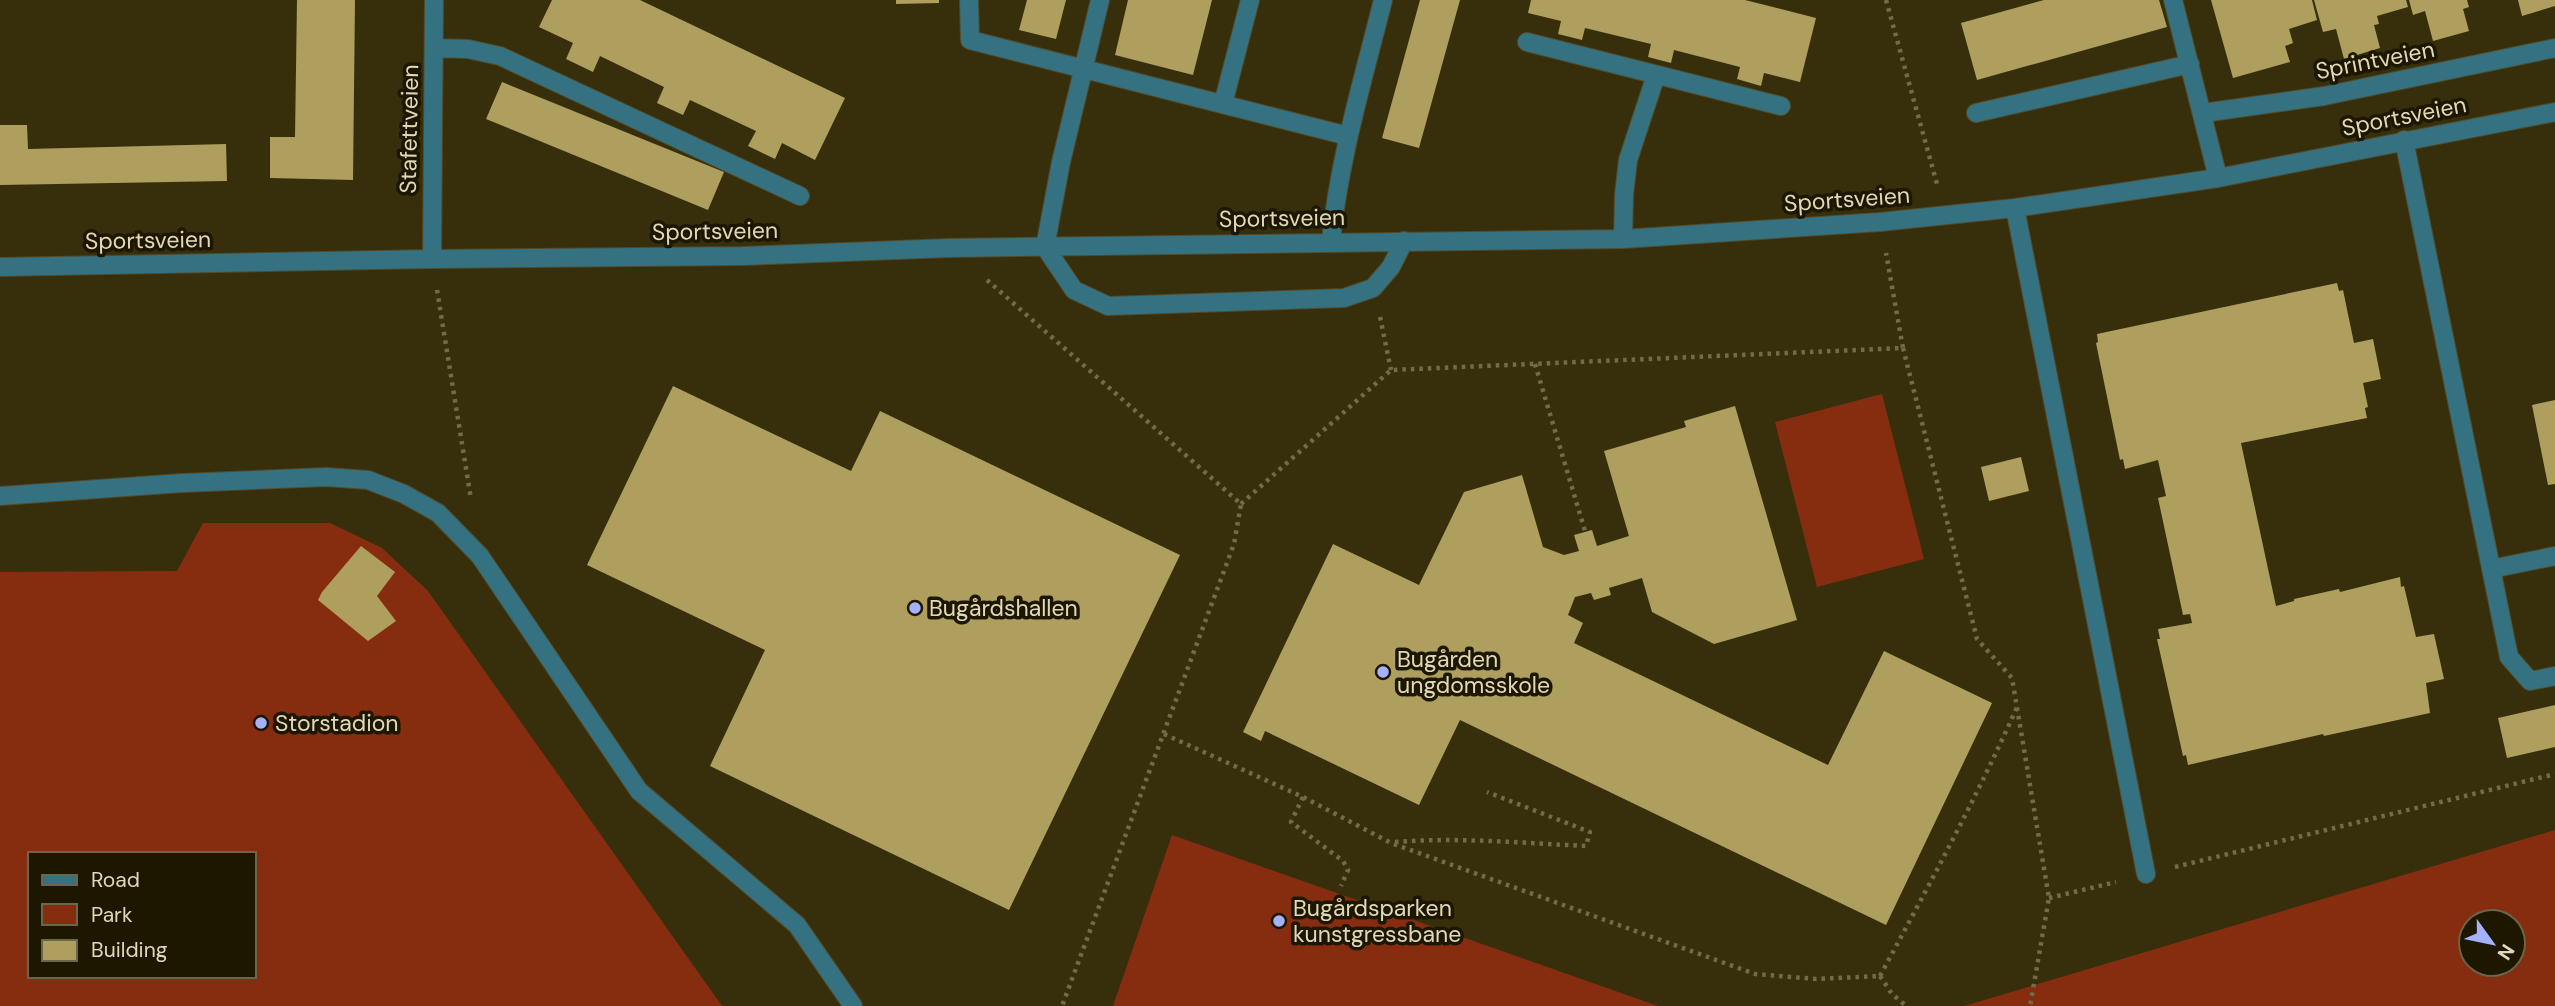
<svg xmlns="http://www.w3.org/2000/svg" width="2555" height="1006" font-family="'DM Sans',sans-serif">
	<rect width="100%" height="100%" fill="#372f0c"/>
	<path fill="#872d0f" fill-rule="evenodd" d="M1882,394L1924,559L1817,587L1775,422Z
		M203,523H330L382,548L428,591L722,1006H0V572L177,571ZM30,854H254V976H30Z
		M2555,830V1006H1964ZM2471,922H2513V964H2471Z
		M1172,835L1658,1006H1113Z"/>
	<path fill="#ae9f5e" d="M297,0H355L353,180L270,178V137H295Z
		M552,0H640L845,98L815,160L782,143L775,159L748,146L756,131L690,100L683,115L657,103L664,87L600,56L593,72L566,59L573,43L539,27Z
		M896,0H939V3L896,4Z
		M1027,0H1066L1056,39L1019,30Z
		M1128,0H1212L1193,75L1115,55Z
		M1420,0H1460L1419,148L1382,138Z
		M1531,0H1745L1816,18L1800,82L1764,73L1761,86L1737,79L1740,67L1674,50L1671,63L1648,57L1651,44L1585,28L1582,40L1558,34L1561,21L1528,13Z
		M2044,0H2159L2167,27L1977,80L1961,23Z
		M2211,0H2312L2317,20L2289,29L2293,43L2285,46L2290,62L2233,78Z
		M2314,0H2406L2408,7L2377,16L2379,24L2374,25L2380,48L2344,59L2336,29L2323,32Z
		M2409,0H2467L2469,7L2463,9L2469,31L2433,41L2425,11L2413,15Z
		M2518,0H2555V6L2522,16Z
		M502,82L724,172L708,210L486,119Z
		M0,125H27L28,149L226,144L227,181L0,185Z
		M2337,283L2339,291L2343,290L2354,343L2373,339L2381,379L2363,383L2368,407L2365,408L2367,418L2241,443L2276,606L2294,601V599L2339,589L2340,592L2400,577L2401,587L2404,586L2416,637L2434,634L2444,679L2426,683L2430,713L2324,736L2323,734L2188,765L2186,755L2183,756L2157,639H2160L2158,629L2192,623L2190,614L2183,615L2158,498L2166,496L2158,460L2125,469L2123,459L2120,460L2096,343L2098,342L2097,334Z
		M673,386L851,471L880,411L1180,555L1009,910L710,766L765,650L587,565Z
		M2555,400V484L2548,485L2532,405Z
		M1735,406L1797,620L1714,644L1652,612L1642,578L1609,588L1611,595L1594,600L1591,593L1575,597L1568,615L1583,623L1574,643L1828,765L1884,651L1992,703L1886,925L1460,720L1419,805L1265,731L1261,741L1243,732L1333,544L1419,585L1464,492L1522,475L1543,547L1564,555L1579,551L1574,535L1592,530L1597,546L1629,536L1604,451L1686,427L1684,421Z
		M2021,457L2029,491L1989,501L1981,467Z
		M361,546L395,572L377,596L396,621L368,641L318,600L322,592Z
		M2555,705V747L2507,758L2498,718Z"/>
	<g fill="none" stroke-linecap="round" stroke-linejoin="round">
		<g stroke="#524a28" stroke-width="20">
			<path id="minor" d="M969,0L970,40L1348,136
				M1100,0L1061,162L1045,247L1074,290L1108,306L1344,298L1373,288L1391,267L1404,241
				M2173,0L2218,178
				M1527,42L1781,106
				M434,48L468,49L500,56L800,196
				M1223,104L1250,0
				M1976,113L2190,64
				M2203,113L2324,96L2555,48
				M2404,140L2509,657L2530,681L2555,676
				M2015,208L2146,874
				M1623,239L1624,195L1628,160L1656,75
				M1331,241C1339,159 1363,80 1383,0
				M432,259L434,0
				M0,267L432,259L742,256L949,248L1623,239L1880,222L2015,208L2218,178L2555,112
				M0,496L182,483L326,477L368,480L404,494L438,513L480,556L639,791L797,925L853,1006
				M2491,569L2555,556"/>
		</g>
		<path stroke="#726b49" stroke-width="4.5" stroke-dasharray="3.5 5" stroke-linecap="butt" d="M1886,0L1937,184
			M987,280L1241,504L1234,544L1062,1006
			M437,290L471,499
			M1380,317L1391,370
			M1903,348L1977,639L2012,678L2049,898L2030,1006
			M1535,364L1585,531
			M1241,504L1391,370L1903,348L1886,253
			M1164,734L1303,797L1391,843L1755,974L1816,979L1880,976
			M1303,797L1291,822L1343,861L1348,870L1341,886
			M1395,842C1459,837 1523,843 1586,846L1590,832L1487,792
			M2175,867L2555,774
			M2049,898L2116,882
			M1880,976C1928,887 1976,799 2017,707
			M1880,976L1892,994L1906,1006"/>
		<use href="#minor" stroke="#347282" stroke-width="18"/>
	</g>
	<g fill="#a6b1fc" stroke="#1d1700" stroke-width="2.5">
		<circle cx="915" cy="608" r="7"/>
		<circle cx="1383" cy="672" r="7"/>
		<circle cx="261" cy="723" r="7"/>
		<circle cx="1279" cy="921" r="7"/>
	</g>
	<g text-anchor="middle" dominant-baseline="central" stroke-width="7" stroke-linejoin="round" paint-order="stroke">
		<g font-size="23" fill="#e0d9b9" stroke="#1d1700">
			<text transform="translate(2375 60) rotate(-11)">Sprintveien</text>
			<text transform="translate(2404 116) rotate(-11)">Sportsveien</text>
			<text transform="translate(409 129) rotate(-89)">Stafettveien</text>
			<text transform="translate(1847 199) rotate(-4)">Sportsveien</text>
			<text transform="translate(1282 218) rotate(-1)">Sportsveien</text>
			<text transform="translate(715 231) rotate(-1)">Sportsveien</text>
			<text transform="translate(148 240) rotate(-1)">Sportsveien</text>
		</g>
		<g font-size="23" fill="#e0d9b9" stroke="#1d1700" text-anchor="start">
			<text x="929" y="608">Bugårdshallen</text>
			<text x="1397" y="659">Bugården<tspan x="1397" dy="26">ungdomsskole</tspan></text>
			<text x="275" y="723">Storstadion</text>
			<text x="1293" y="908">Bugårdsparken<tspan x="1293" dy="26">kunstgressbane</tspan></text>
		</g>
	</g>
	<rect x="28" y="852" width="228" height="126" fill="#1d1700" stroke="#6b654a" stroke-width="2"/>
	<rect x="42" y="875" width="35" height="10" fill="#347282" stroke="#6b654a" stroke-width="2"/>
	<text x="91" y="887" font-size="21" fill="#e0d9b9">Road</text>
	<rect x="42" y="904" width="35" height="21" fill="#872d0f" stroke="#6b654a" stroke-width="2"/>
	<text x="91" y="922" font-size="21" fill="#e0d9b9">Park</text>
	<rect x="42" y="940" width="35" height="21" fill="#ae9f5e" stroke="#6b654a" stroke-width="2"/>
	<text x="91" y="957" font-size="21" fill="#e0d9b9">Building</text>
	<g transform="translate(2492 943) rotate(123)"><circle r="33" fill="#1d1700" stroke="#6b654a" stroke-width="2"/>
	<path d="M0-5L12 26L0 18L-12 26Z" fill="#a6b1fc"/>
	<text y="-10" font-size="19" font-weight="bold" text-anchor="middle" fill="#e0d9b9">N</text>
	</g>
</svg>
